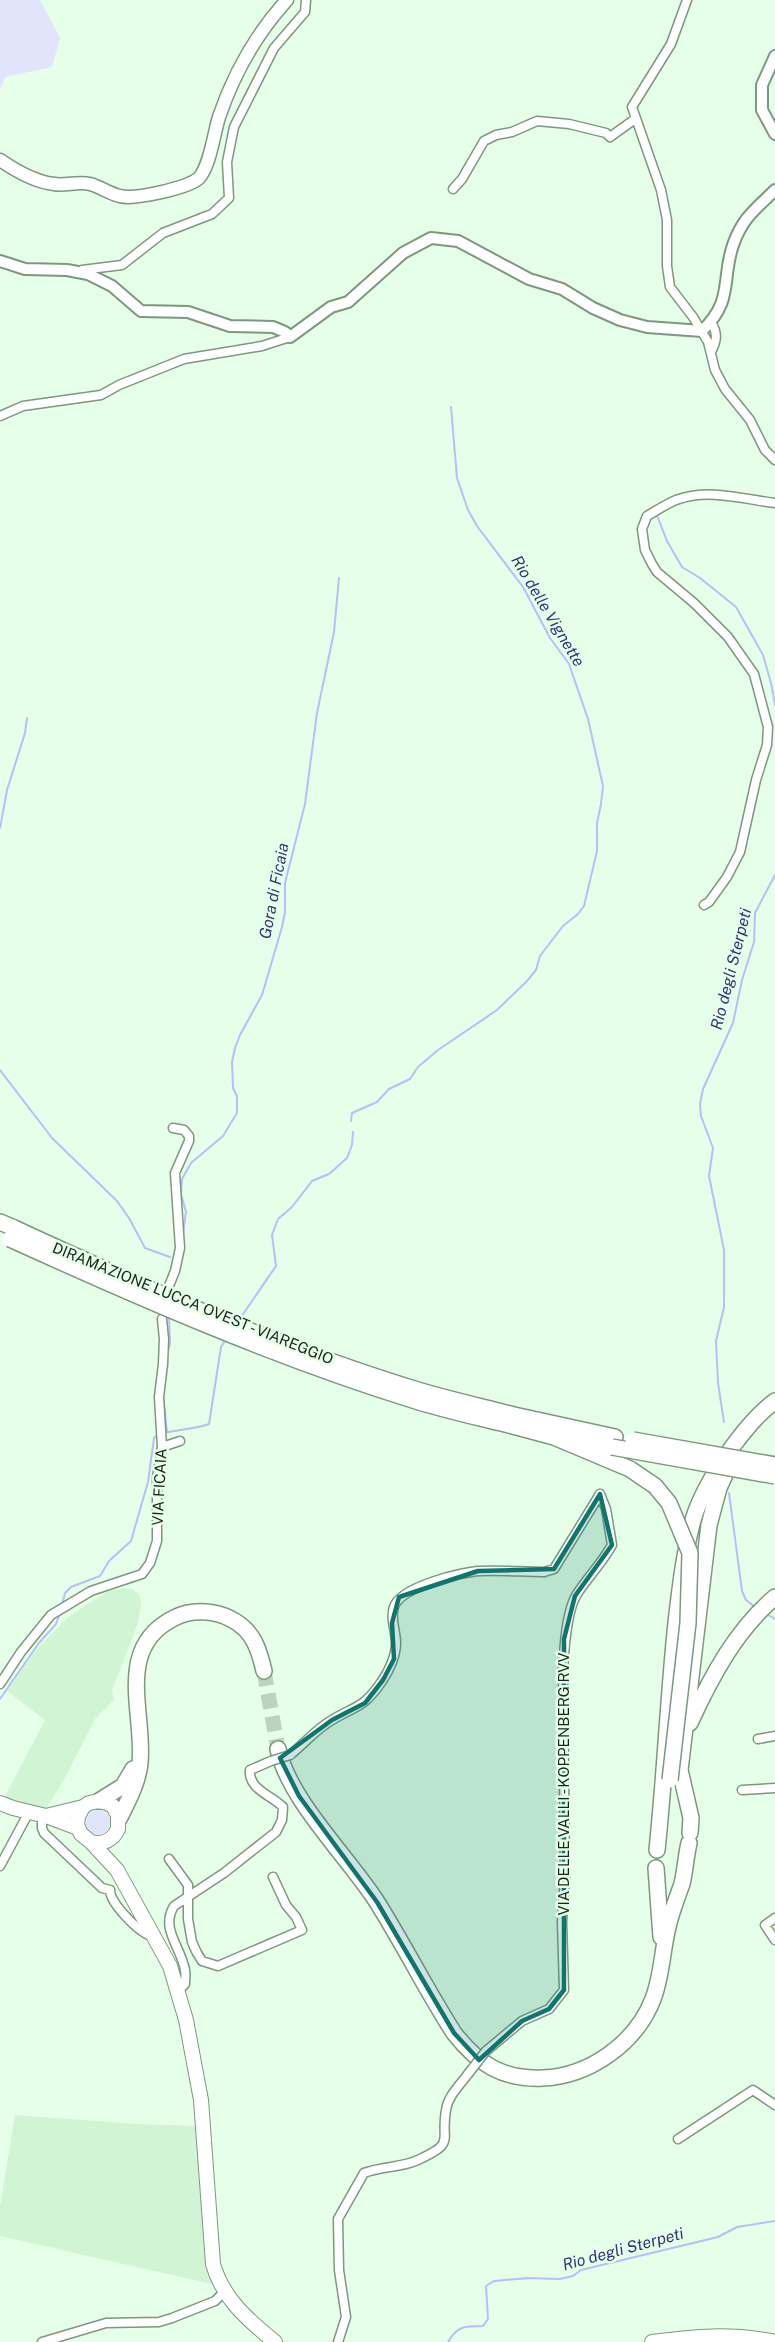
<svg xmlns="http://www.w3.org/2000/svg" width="775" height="2342" font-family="'Public Sans',sans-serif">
	<rect width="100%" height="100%" fill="#e6ffe8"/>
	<path fill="#d1f5d4" d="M122,1588L132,1589L139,1594L141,1604L138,1623L112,1690L114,1700L95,1719L65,1778L45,1810L4,1798L45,1720L7,1691L36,1650L67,1618L95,1599L108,1592Z
		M15,2115L138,2124L198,2126L216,2285L0,2236V2206Z"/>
	<path fill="#e2e4fb" d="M0,0H40L60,38L52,67L5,77L0,90Z
		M86 1822a12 12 0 1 1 24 0a12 12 0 1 1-24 0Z"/>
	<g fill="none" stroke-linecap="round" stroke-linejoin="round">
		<path stroke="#b9befa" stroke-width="2" d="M656,513L667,541L682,567L700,578L736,607L763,655L771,683L775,705
			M0,828L7,790L25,733L27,718
			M0,1070L52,1138L117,1201L129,1218L145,1248L170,1257
			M351,1121L352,1113L377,1102L389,1089L410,1079L418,1067L438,1050L497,1010L527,981L536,970L540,956L556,935L563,926L578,914L584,906L597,851V823L601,804L603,786L588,719L569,664L550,638L523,587L477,526L468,510L457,478L451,407
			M183,1233L186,1212L181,1194L182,1179L191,1163L223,1136L237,1113V1096L233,1088L232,1062L235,1048L240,1035L262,995L282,927L285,912V883L305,804L317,713L334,632L339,578
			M239,1320L276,1266L272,1235L278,1219L292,1207L312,1181L329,1174L347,1158L352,1145L353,1132
			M167,1354L170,1344L169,1315
			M163,1393L167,1432
			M724,1422L718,1383L716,1341L724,1307V1250L709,1176L713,1148L701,1116L700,1104L703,1089L733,1023L742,980L754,942L755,913L775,875
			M729,1493L742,1591L746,1600L755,1607
			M62,1605L65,1593L71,1587L100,1576L109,1561L131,1541L148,1482L154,1438C161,1430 195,1430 209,1424L221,1347L226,1339
			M765,1613L775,1619
			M0,1699L39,1643L56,1624L60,1613
			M448,2342C457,2326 465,2326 483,2326L488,2319L486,2286L494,2281L528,2278L560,2279L573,2276L581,2270L718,2237L737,2227L775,2221"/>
		<path stroke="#bdd3bf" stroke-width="15" stroke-dasharray="15 8" stroke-linecap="butt" d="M264,1671L278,1749"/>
		<g stroke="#7c987e" stroke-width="11">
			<path id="minor" d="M687,0L671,44L632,107L661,190L667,220V266L670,287L693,317L708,342L715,370L725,389L750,420L765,450L775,460
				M453,189L462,179L484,141L496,135L512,132L537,121L569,124L606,133L610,137L635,119
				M82,270L122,265L163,233L212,214L229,198L227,162L234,127L274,48L305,12L306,0
				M711,352C717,341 718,333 711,322
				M0,416L23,406L101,395L119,385L184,359L262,346L290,337
				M704,905L709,902L727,877L740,852L756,780L767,745L768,727L754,674L728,637L694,603L657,572L652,564L645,550L642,529L647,516C656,511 666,504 676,500C709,488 742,499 775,503
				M169,1286L175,1271L180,1248L175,1173L189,1141V1136L184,1130L173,1128
				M162,1447L180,1441
				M0,1684L21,1652L51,1615L91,1591L142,1574L150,1563L157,1541V1478L162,1447L159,1397L163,1364L164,1339L162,1319
				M758,1739L775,1736
				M290,1755C304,1744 316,1729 332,1720C357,1705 364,1708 382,1681C389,1671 396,1656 396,1643C396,1631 390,1619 394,1607C400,1587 461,1572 480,1571C501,1570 523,1572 544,1572L554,1569L600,1494
				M742,1790L775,1788
				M42,1815V1828L44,1833L102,1888L110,1890
				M169,1859L188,1885V1919L192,1942L197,1953L202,1961L218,1966L302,1930L296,1917L286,1905L273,1877
				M0,1866L29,1812
				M110,1890C110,1903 139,1933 152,1936
				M775,1918L765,1925L775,1940
				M178,1991L185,1984C185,1980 186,1974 185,1970C181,1947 160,1929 174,1906L224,1873L276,1832L282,1820L283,1807C271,1795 248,1789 250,1770L271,1761
				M486,2051L522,2021L549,2009L564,1990L562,1922L565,1877L563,1671C564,1651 566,1611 577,1594C588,1577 602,1563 612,1545L606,1509L600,1494
				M678,2139L753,2090L775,2105
				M42,2342L106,2323L159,2322L172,2318L215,2301L224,2292
				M338,2342L346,2317L339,2270L338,2219L364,2173C382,2166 400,2168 418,2160C457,2142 440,2142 446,2110C448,2096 460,2085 468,2074"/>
		</g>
		<g stroke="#7c987e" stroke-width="14">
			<path id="tertiary" d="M775,56L762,85V110L775,134
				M0,261L25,269L67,270L88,274L112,286L141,311L188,312L230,326L273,327L285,332L290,337L331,307L348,302L403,253L431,238L458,241L529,279L562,289L593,308L620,320L647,327L702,331C734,300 721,280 733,245C743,217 755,210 775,190"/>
		</g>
		<g stroke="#7c987e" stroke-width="15">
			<path id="secondary" d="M0,160C16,171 35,182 54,184C66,186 78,181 90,184C101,187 110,194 120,196C134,200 188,188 199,178C210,166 214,133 219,117C234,73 256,34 287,0"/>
		</g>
		<g stroke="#7c987e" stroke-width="16">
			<path id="primary" d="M0,1803L13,1808L46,1816L78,1828
				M46,1816L83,1807
				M91,1842C103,1845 113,1840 118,1829V1815L113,1806L107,1803L99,1801L89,1803L83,1807L78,1816L77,1825L81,1834L91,1842L117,1870L170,1966L186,2020L201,2100L213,2264C223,2299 248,2320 275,2342
				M652,2342C694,2336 733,2333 775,2342"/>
		</g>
		<g stroke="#7c987e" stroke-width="18">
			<path id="motorway" d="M0,1222L14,1228
				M514,1415L615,1437
				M513,1426L554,1437L612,1447
				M554,1437L630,1469L655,1486
				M690,1723C711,1677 736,1630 775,1597
				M278,1749C289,1800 348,1857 377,1902C404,1945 427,1991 454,2033C478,2064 503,2080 543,2078C590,2076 636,2043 653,1999C662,1976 662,1951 668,1927C671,1913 677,1898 682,1884C685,1871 686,1856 689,1843
				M99,1801L123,1786L133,1769
				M119,1819C128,1801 138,1783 140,1763C145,1713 114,1648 174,1618C191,1609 214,1610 231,1619C253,1630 259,1649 264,1671
				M690,1833L691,1818L680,1770L709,1525L719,1488L729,1466
				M657,1850C665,1774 668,1699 676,1623C680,1588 684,1553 693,1520C704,1483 744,1424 775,1401
				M656,1868L661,1937"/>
		</g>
		<use href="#minor" stroke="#fff" stroke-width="8"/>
		<use href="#tertiary" stroke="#fff" stroke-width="10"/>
		<use href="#secondary" stroke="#fff" stroke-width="12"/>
		<use href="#primary" stroke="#fff" stroke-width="14"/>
		<use href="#motorway" stroke="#fff" stroke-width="15"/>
		<g stroke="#7c987e" stroke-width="11" stroke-linecap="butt">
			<path id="minor-bridge" d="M271,1761L290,1755
				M468,2074L486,2051"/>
		</g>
		<g stroke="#7c987e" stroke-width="18" stroke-linecap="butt">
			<path id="motorway-bridge" d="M14,1228C146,1289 282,1349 421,1391C452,1400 483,1407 514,1415
				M10,1239C142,1299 277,1358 416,1401C448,1411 481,1418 513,1426
				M633,1440L775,1465
				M612,1447L775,1476
				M655,1486L669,1503L690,1553L688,1623L670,1780"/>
		</g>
		<use href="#minor-bridge" stroke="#fff" stroke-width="8"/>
		<use href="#motorway-bridge" stroke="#fff" stroke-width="15"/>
	</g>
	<path fill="#0f766e" fill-opacity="0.2" stroke="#0f766e" stroke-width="4.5" stroke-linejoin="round" d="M600,1494L612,1545L575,1596L564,1639V1990L549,2009L522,2021L479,2060L454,2033L377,1902L299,1796L280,1758L332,1720L365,1703L383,1680L394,1659L392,1623L399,1597L478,1571L554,1569Z"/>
	<g text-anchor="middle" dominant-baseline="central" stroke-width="5" stroke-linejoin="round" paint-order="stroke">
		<g font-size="15" fill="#1a251b" stroke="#e6ffe8">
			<text transform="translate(193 1303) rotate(22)">DIRAMAZIONE LUCCA OVEST - VIAREGGIO</text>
			<text transform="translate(159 1487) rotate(-87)">VIA FICAIA</text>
			<text transform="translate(563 1784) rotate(-90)">VIA DELLE VALLI - KOPPENBERG RVV</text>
		</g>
		<g font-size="16" font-style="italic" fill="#363379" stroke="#e6ffe8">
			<text transform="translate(548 611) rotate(59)">Rio delle Vignette</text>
			<text transform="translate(274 891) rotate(-79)">Gora di Ficaia</text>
			<text transform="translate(731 969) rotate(-76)">Rio degli Sterpeti</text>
			<text transform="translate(623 2249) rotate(-15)">Rio degli Sterpeti</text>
		</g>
	</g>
</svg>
